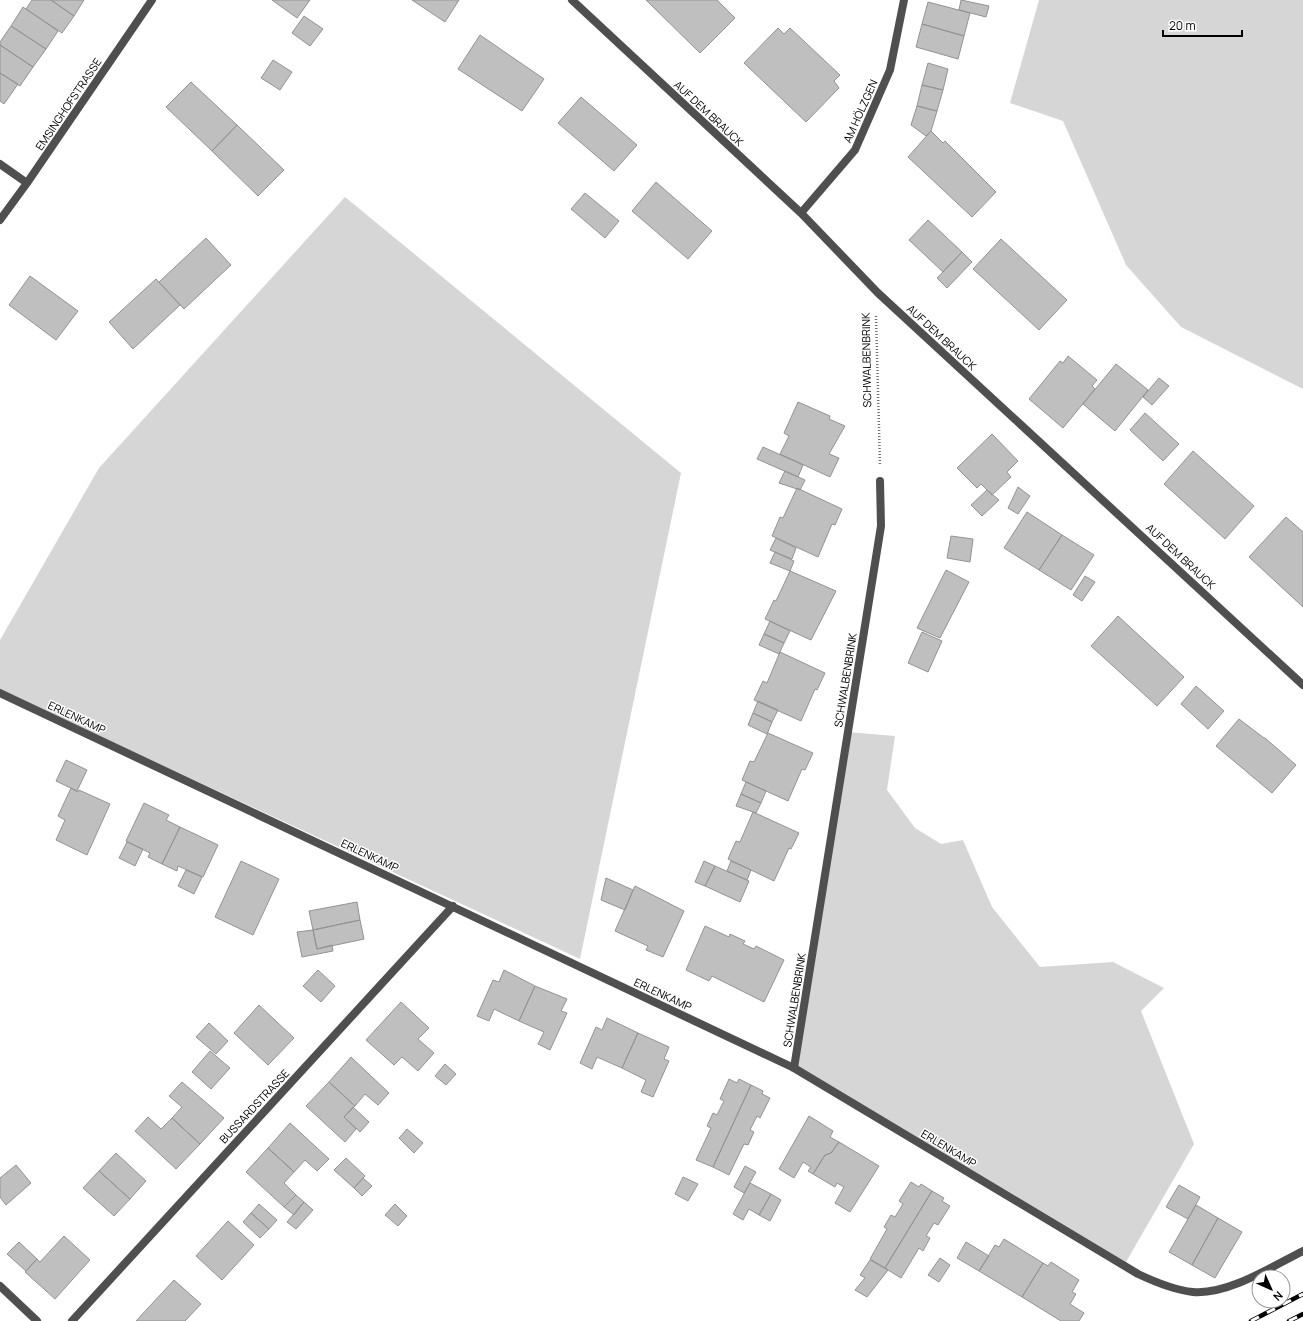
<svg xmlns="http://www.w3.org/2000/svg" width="1303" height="1321" font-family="Manrope,sans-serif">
	<rect width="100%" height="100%" fill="#fff"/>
	<path fill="#d6d6d6" d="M1039,0H1303V389L1181,327L1126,265L1063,121L1010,103Z
		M345,197L681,473L580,959L0,690V640L99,468Z
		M848,732L895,736L887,790L915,828L941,844L963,840L992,907L1040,967L1113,962L1164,988L1141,1011L1194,1144L1126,1262L797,1066Z"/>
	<path fill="#bfbfbf" stroke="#939393" d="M32,0H51L74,16L62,33L26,9Z
		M51,0H84L74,16Z
		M272,0H310L297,18Z
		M412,0H459L445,22Z
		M646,0H717L735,18L700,53Z
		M961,0L989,6L986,17L959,10Z
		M928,2L970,13L964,36L922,24Z
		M23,7L58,31L46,49L11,26Z
		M304,16L323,29L310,46L292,33Z
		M922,24L964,36L958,59L916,47Z
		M11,26L46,49L33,67L0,45V42Z
		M778,28L784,34L790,28L840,75L834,81L839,88L806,122L744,63Z
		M480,35L544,79L522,111L458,69Z
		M0,45L33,67L20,86L0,73Z
		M273,60L292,72L280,90L261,78Z
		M928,63L948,69L943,90L922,85Z
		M0,73L18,84L4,104L0,101Z
		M191,82L237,125L212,151L166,107Z
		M922,85L943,90L937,111L917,106Z
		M581,97L637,145L614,171L558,123Z
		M917,106L937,111L931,131L926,136L911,125Z
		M237,125L284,170L258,196L212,151Z
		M931,131L943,143L945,141L996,192L972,217L908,157Z
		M656,182L712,231L688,259L632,211Z
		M585,193L619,221L605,238L571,209Z
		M928,220L962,252L943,272L909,240Z
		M206,238L231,265L184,309L159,282Z
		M1001,239L1067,300L1039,330L973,269Z
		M962,252L972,262L947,288L937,278Z
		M30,276L78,311L56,340L9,305Z
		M156,279L180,305L133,349L109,322Z
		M1068,356L1097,380L1092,386L1095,389L1063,428L1029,399L1060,361L1063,363Z
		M1116,364L1148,390L1115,431L1083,404Z
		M1159,378L1169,386L1152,405L1143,397Z
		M798,402L830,416L829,419L845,426L829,454L839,458L830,477L780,454L789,436L784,433Z
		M1145,413L1179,444L1163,461L1130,430Z
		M992,434L1018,461L1007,472L1011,477L992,495L981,484L977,488L957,468Z
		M763,447L803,465L798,477L757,459Z
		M1193,451L1254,506L1225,539L1164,484Z
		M785,471L805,480L800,490L779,483Z
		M1018,487L1030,496L1018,514L1008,508Z
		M797,488L842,509L835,525L832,524L818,557L772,536L780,517L783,518Z
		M987,490L999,500L982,516L971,505Z
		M1027,512L1062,535L1039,570L1004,548Z
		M1286,517L1303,532V607L1249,557Z
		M1062,535L1094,555L1071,590L1039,570Z
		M951,536L973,539L970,562L947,558Z
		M776,538L796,548L792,559L770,550Z
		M775,552L794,561L790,571L770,563Z
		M946,570L969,582L940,638L917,628Z
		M790,571L836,591L811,640L765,619L774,600L776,601Z
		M1085,576L1095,582L1082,601L1073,595Z
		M1118,616L1184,677L1157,706L1091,646Z
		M770,621L790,631L784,643L764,634Z
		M922,632L942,641L928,672L908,663Z
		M764,634L784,643L779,654L759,645Z
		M780,652L825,673L817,690L815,689L801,721L754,700L763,681L767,683Z
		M1196,686L1224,711L1208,729L1181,704Z
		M758,701L778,710L772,722L753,713Z
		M753,713L772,722L767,734L748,725Z
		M1239,719L1264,738H1265L1296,765L1272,793L1216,746Z
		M768,733L813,753L805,770L802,769L788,801L742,780L750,761L754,762Z
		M66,760L87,770L77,791L56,781Z
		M746,782L766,791L761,803L741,794Z
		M71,788L78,792L79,790L110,804L87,855L56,840L65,820L58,816Z
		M741,794L761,803L756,813L736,806Z
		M144,803L169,815L166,820L180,827L162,864L148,857L150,853L126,841Z
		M753,812L799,833L791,849L789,848L774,881L728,859L736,841L740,842Z
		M180,827L218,845L203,877L178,866L177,871L162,864Z
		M127,842L143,849L135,866L119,858Z
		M241,861L279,879L253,935L215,917Z
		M704,861L715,866L705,886L695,882Z
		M731,861L751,870L747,880L727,871Z
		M715,866L749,881L740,902L705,886Z
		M186,870L202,877L194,894L178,886Z
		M606,878L633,890L625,910L601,900Z
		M635,886L684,911L663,957L646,950L648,946L615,931Z
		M357,902L360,920L313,930L309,911Z
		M360,920L364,939L317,949L313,930Z
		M705,926L729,937L730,934L745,941L743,944L754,949L756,946L784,960L764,1002L712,976L709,981L686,970Z
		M313,930L317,949L332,945L333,951L302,957L297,932Z
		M318,970L335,986L321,1002L303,986Z
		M504,970L535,986L519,1021L494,1009L489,1021L477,1016L493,980L499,982Z
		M535,986L567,999L561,1011L567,1013L550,1050L538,1044L544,1032L519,1021Z
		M401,1002L429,1028L418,1039L434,1053L418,1071L402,1057L394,1065L366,1040Z
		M259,1005L294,1038L268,1065L234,1033Z
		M607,1018L638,1033L622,1068L597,1057L592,1069L580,1063L596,1027L602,1030Z
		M209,1023L228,1041L216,1054L196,1037Z
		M638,1033L669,1047L664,1059L669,1061L653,1097L641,1092L646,1080L622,1068Z
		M210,1051L230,1068L211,1089L192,1072Z
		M351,1057L389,1093L378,1105L365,1094L355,1106L329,1082Z
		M445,1064L456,1074L446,1085L435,1076Z
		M729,1079L737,1083L739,1079L751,1085L713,1167L696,1160L711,1128L707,1126L713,1113L717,1115L724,1101L720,1099Z
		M182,1082L224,1118L200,1144L172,1118L182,1107L169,1096Z
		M329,1082L355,1106L344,1117L356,1129L345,1142L306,1106Z
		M751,1085L763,1091L762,1094L770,1098L760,1118L757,1116L750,1130L754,1132L748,1145L744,1144L729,1175L713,1167Z
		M353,1107L369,1122L360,1132L344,1117Z
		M809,1116L833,1131L830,1137L839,1142L831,1153L825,1155L813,1174L808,1171L811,1167L803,1162L794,1178L779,1169Z
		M148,1117L161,1129L172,1118L200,1144L176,1169L135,1131Z
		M290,1123L329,1159L317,1171L305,1160L294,1172L268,1148Z
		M407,1129L423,1143L414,1153L399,1138Z
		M839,1142L879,1166L850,1212L835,1203L844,1187L837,1183L835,1187L813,1174L825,1155L831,1153Z
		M268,1148L294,1172L284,1183L296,1195L284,1207L246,1172Z
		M116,1153L146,1181L130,1199L99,1171Z
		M346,1158L365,1176L354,1188L334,1170Z
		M16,1165L31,1183L6,1205L0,1197V1178Z
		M745,1166L756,1172L744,1193L734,1187Z
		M99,1171L130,1199L114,1216L83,1188Z
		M683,1177L698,1184L688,1201L675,1194Z
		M363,1178L372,1186L362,1196L354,1188Z
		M911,1182L919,1187L921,1184L932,1191L885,1268L870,1259L887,1229L884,1227L891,1215L895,1217L903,1204L899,1201Z
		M750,1183L771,1194L759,1215L749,1209L743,1220L733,1214Z
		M1179,1185L1200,1197L1188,1219L1166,1207Z
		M932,1191L944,1198L942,1201L950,1206L938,1225L934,1223L926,1236L930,1238L923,1251L919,1248L901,1278L885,1268Z
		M771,1194L781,1200L770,1221L759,1215Z
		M296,1195L304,1202L294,1215L284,1207Z
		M304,1202L313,1210L296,1229L287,1222Z
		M259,1204L277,1220L269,1229L251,1213Z
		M395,1204L407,1216L398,1226L385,1215Z
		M1196,1205L1218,1218L1192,1265L1169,1252Z
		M251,1213L269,1229L260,1238L243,1222Z
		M1218,1218L1242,1232L1215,1278L1192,1265Z
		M228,1221L254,1245L222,1280L196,1256Z
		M64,1236L90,1260L55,1299L25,1272L37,1259L40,1262Z
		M1004,1239L1043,1263L1022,1297L979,1271L995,1245L999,1247Z
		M19,1242L37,1259L26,1271L7,1254Z
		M966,1242L989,1256L979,1271L957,1258Z
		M940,1258L950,1265L939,1282L928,1275Z
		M870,1260L888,1270L867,1297L855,1290L865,1278L860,1275Z
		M1051,1262L1079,1280L1072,1292L1076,1294L1070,1304L1084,1313L1079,1321H1061L1022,1297L1043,1263L1048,1266Z
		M174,1280L201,1304L185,1321H136Z"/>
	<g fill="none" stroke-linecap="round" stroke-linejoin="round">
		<path stroke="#717171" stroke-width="2.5" stroke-dasharray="1 2" stroke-linecap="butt" d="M876,316L880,465"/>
		<path stroke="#4f4f4f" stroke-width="8" d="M572,0L801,213L878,293L1303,685
			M0,164L27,183
			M801,213L855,150L890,70L904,0
			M0,220L27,183L152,0
			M0,693L794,1068L1138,1274C1155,1282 1174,1290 1193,1292C1228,1295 1273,1266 1303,1251
			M794,1068L881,526L880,481
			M0,1286L37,1321
			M72,1321L453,906"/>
		<g stroke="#000" stroke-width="4.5">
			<path id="rail" d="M1251,1321L1303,1294
				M1289,1321L1303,1314"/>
		</g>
		<use href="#rail" stroke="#fff" stroke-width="3" stroke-dasharray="9" stroke-linecap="butt"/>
	</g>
	<g text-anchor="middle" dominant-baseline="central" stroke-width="3" stroke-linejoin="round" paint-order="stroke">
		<g font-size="11" fill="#000" stroke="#fff">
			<text transform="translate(68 104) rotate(-56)">EMSINGHOFSTRASSE</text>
			<text transform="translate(860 111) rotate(-66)">AM HÖLZGEN</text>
			<text transform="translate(709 113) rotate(43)">AUF DEM BRAUCK</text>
			<text transform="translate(942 337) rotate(43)">AUF DEM BRAUCK</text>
			<text transform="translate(866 360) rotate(-91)">SCHWALBENBRINK</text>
			<text transform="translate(1181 556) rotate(43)">AUF DEM BRAUCK</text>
			<text transform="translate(845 680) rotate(-81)">SCHWALBENBRINK</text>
			<text transform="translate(77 717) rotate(25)">ERLENKAMP</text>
			<text transform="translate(370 855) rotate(25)">ERLENKAMP</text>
			<text transform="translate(663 994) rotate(25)">ERLENKAMP</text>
			<text transform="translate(794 1000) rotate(-81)">SCHWALBENBRINK</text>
			<text transform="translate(254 1106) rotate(-47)">BUSSARDSTRASSE</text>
			<text transform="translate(949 1148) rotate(31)">ERLENKAMP</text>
		</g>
	</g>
	<g transform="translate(1271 1289) rotate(135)"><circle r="19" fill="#ffffff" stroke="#999999"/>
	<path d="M0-3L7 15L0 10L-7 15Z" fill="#000000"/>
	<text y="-6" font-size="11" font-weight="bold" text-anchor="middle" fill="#000000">N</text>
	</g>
	<path d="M1163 30v6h79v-6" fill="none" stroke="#000000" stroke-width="2"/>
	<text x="1169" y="30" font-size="12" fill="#000000" stroke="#ffffff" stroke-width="3" paint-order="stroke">20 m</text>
</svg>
